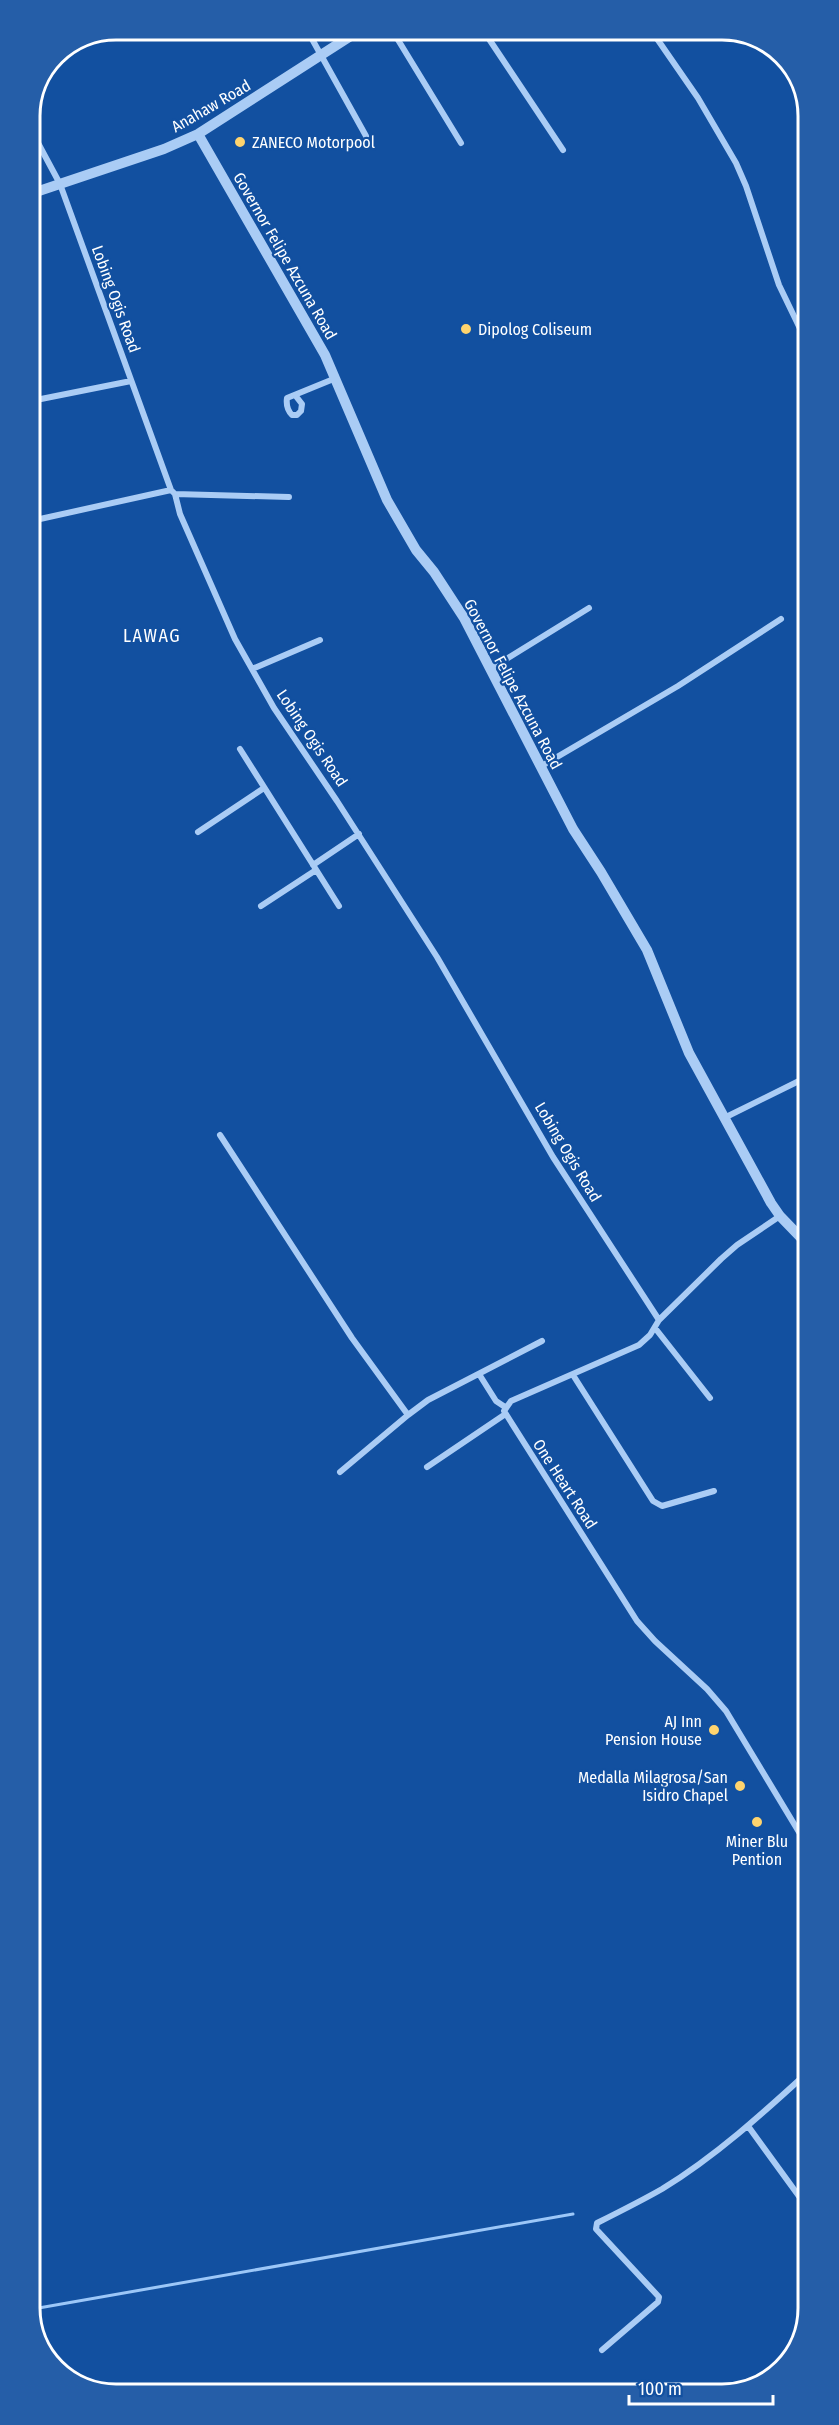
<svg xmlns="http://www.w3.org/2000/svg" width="839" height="2425" font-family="'Fira Sans Condensed',sans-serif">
	<rect width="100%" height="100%" fill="#1250a0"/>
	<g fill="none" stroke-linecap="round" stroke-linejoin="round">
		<path stroke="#9cc7f8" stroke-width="3" d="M33,2309L573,2214"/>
		<path stroke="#aaccf5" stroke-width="6" d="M307,30L366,136
			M392,30L461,143
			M483,30L563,150
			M651,30L698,98L736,163L746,186L779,285L806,341
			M30,128L60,184L171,490L175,494L180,514L235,639L274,708L337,801L437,957L553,1157L659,1320
			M295,395L302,404L301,411L297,415H292C287,410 286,405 287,398L336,378
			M31,401L131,381
			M175,494L289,497
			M31,521L171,490
			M252,669L320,640
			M490,669L589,608
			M240,749L339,906
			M540,767L678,686L781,619
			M198,832L264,788
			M313,865L359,834
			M261,906L316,870
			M724,1118L807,1077
			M220,1135L352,1338L408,1415
			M780,1216L737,1245L721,1259L659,1320L650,1335L639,1345L511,1401L504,1411L637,1621L655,1641L707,1689L726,1711L808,1847
			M655,1328L710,1398
			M479,1374L496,1401L505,1407
			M573,1375L653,1501L662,1506L714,1491
			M427,1467L504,1415
			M340,1472L408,1415L428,1400L542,1341
			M748,2126L809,2210
			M602,2350L658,2302L659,2297L596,2229L597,2223C619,2212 641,2201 662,2189C716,2156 763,2113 809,2071"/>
		<path stroke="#aaccf5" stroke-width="10" d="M198,134L325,355L387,500L416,550L434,572L464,618L573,829L601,872L647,950L689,1053L771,1203L780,1216L808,1245
			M30,194L164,149L198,134L360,30"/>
	</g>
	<g fill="#ffd46e" stroke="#1250a0" stroke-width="2">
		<circle cx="240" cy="142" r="6"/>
		<circle cx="466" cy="329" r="6"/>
		<circle cx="714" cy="1730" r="6"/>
		<circle cx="740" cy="1786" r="6"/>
		<circle cx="757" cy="1822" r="6"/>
	</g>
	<g text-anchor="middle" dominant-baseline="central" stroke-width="4.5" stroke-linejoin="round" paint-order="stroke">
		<g font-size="16" fill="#fff" stroke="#1250a0">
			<text transform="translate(211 106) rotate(-30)">Anahaw Road</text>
			<text transform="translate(285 256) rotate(60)">Governor Felipe Azcuna Road</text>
			<text transform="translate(116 299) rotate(70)">Lobing Ogis Road</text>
			<text transform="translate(513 684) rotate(62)">Governor Felipe Azcuna Road</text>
			<text transform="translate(312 738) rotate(56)">Lobing Ogis Road</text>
			<text transform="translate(568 1152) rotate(59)">Lobing Ogis Road</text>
			<text transform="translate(565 1484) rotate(57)">One Heart Road</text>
		</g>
		<g font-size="16" fill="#fff" stroke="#1250a0" text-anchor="start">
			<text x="252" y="142">ZANECO Motorpool</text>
			<text x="478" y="329">Dipolog Coliseum</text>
			<text x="702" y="1721" text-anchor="end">AJ Inn<tspan x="702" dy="18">Pension House</tspan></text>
			<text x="728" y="1777" text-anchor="end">Medalla Milagrosa/San<tspan x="728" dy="18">Isidro Chapel</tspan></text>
			<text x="757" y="1841" text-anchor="middle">Miner Blu<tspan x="757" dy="18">Pention</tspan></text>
		</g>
		<g font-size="18" letter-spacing="1.5" fill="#fff" stroke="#1250a0">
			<text x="152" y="636">LAWAG</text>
		</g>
	</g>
	<path d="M0 0H839V2425H0ZM116 40H722A76 76 0 0 1 798 116V2308A76 76 0 0 1 722 2384H116A76 76 0 0 1 40 2308V116A76 76 0 0 1 116 40Z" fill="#255ea8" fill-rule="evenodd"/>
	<path fill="none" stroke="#fff" stroke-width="3" d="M116 40H722A76 76 0 0 1 798 116V2308A76 76 0 0 1 722 2384H116A76 76 0 0 1 40 2308V116A76 76 0 0 1 116 40Z"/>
	<path d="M629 2395v9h144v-9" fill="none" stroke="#ffffff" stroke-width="3"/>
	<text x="638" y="2395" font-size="18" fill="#ffffff" stroke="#1250a0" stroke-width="4.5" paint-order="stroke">100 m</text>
</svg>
